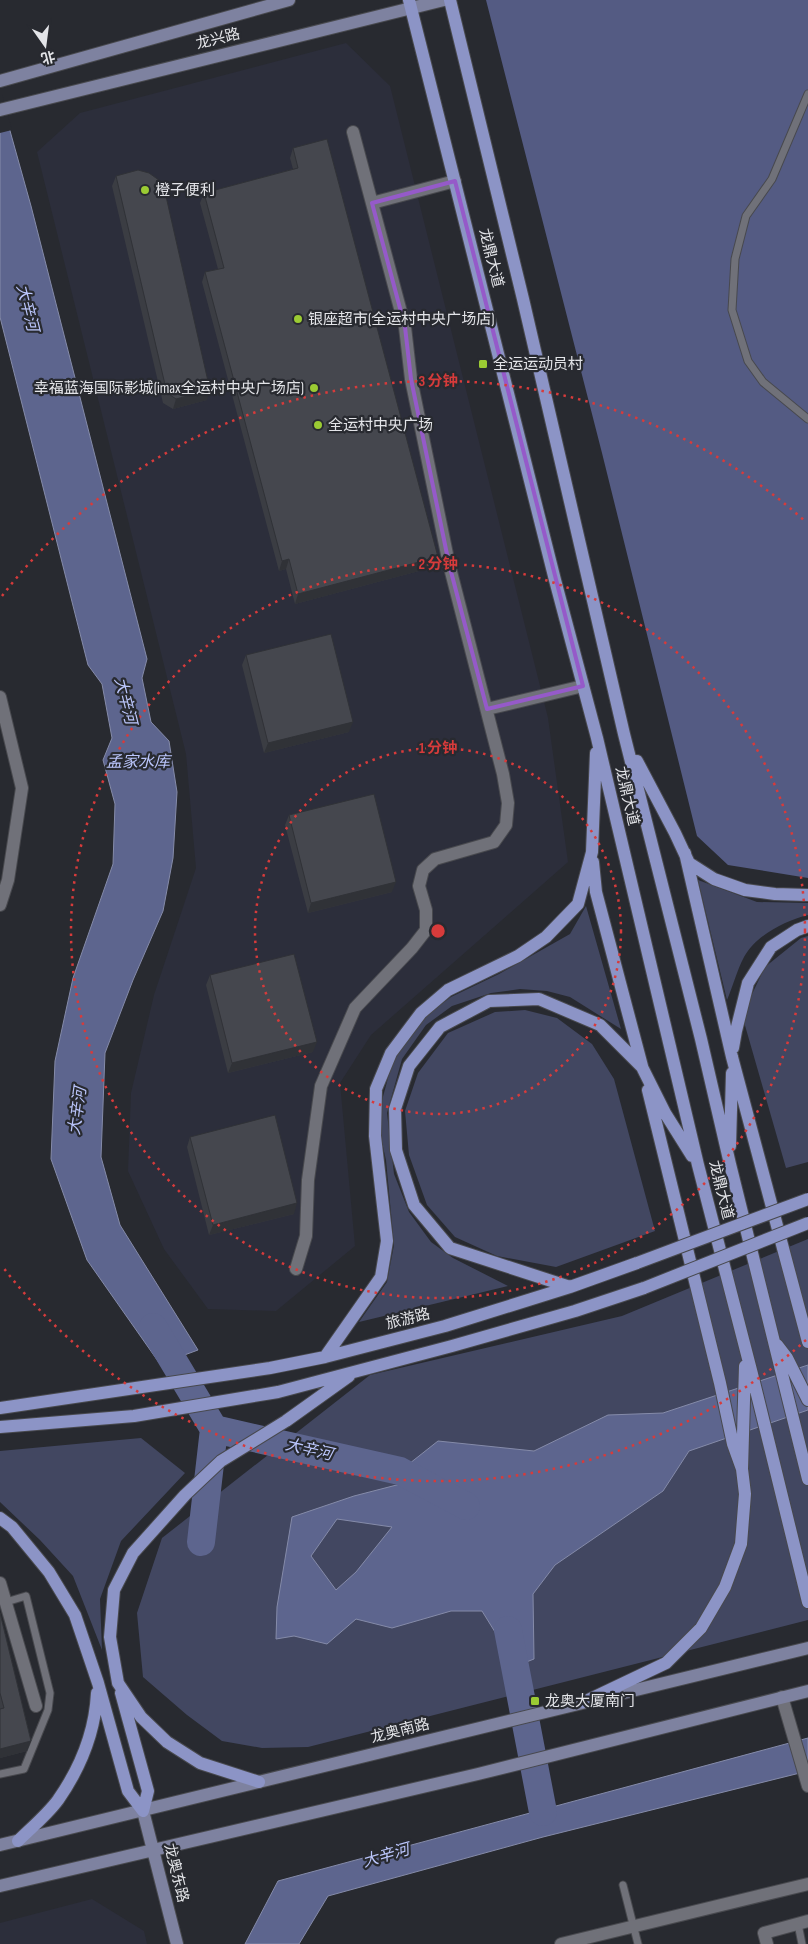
<svg xmlns="http://www.w3.org/2000/svg" width="808" height="1944" font-family="'Sofia Sans Condensed','Noto Sans SC',sans-serif">
	<rect width="100%" height="100%" fill="#282a30"/>
	<path fill="#2c2e3b" d="M346,43L390,86L548,718L568,862L371,1035L340,1083L355,1246L276,1311L208,1309L164,1249L128,1171L131,1093L154,995L196,868L186,754L37,152L80,113Z
		M92,1899L144,1931L147,1944H0V1923Z"/>
	<path fill="#424761" d="M698,880L757,902L808,903V915C785,921 756,935 744,957C737,970 733,986 727,1000Z
		M586,906L621,1029L570,997L547,991L520,989L491,993L452,1006L426,1025L402,1059L387,1113L394,1174L409,1212L431,1242L453,1258L508,1286L359,1322L387,1282L394,1245L386,1160L381,1138V1104L394,1056L425,1016L451,997L499,974L570,934Z
		M808,936V1162L786,1168L742,1015L765,967L801,938Z
		M525,1010L557,1018L592,1044L614,1079L655,1231L556,1267L497,1256L455,1237L427,1205L409,1155L405,1111L418,1073L448,1033L495,1012Z
		M808,1239V1620L308,1747L262,1748L222,1741L187,1715L143,1677L137,1613L162,1538L370,1375L622,1316Z
		M141,1438L185,1473L121,1541L100,1599L102,1650L73,1576L40,1540L0,1502V1451Z"/>
	<path fill="#545b83" d="M486,0H808V878L728,865L697,836L602,453Z"/>
	<path fill="#5d658e" stroke="#858ba9" fill-rule="evenodd" d="M0,95L31,206L147,659L142,678L151,722L169,741L177,792L173,858L163,911L133,980L105,1053L101,1157L120,1225L198,1350L160,1364L87,1260L51,1159L55,1061L73,978L113,864L115,804L103,760L112,738L102,684L88,665L0,317Z
		M808,1365V1410L689,1451L663,1491L555,1565L533,1594L534,1659L516,1666L482,1611H451L392,1628L356,1619L327,1644L294,1636L276,1639L277,1607L292,1517L354,1496L416,1480L436,1489L400,1471L438,1441L534,1451L608,1415L663,1413ZM337,1519L392,1527L356,1572L336,1590L311,1556Z
		M808,1738V1771L543,1837L328,1896L299,1944H245L278,1881Z"/>
	<path fill="#282a30" d="M0,92L2,94L12,130L0,133Z"/>
	<g fill="none" stroke-linecap="round" stroke-linejoin="round">
		<path stroke="#5d658e" stroke-width="28" d="M153,1327L214,1429L400,1471L466,1506
			M201,1542L214,1429
			M508,1630L543,1812"/>
		<g stroke="#48494e" stroke-width="9">
			<path id="lane" d="M808,94L772,179L746,216L735,259L732,310L748,361L763,382L808,419
				M0,1774L24,1769L48,1710L50,1693L26,1596L6,1602
				M623,1885L638,1944
				M798,1924L802,1944"/>
		</g>
		<g stroke="#48494e" stroke-width="14">
			<path id="street" d="M372,203L455,181
				M0,697L22,788L8,880L0,905
				M487,709L583,686
				M296,1269L306,1236L308,1180L321,1086L355,1008L412,948L426,930V910L419,886L423,870L435,859L494,842L506,825L508,803L503,774L449,564L411,379L405,327L353,132
				M0,1583L36,1706
				M782,1697L808,1786
				M561,1944L808,1884
				M767,1944L764,1933L808,1921"/>
		</g>
		<g stroke="#48494e" stroke-width="14">
			<path id="secondary" d="M0,81L289,0
				M0,110L444,0
				M143,1811L177,1944
				M0,1845L808,1648
				M0,1886L478,1774L808,1691"/>
		</g>
		<g stroke="#48494e" stroke-width="14">
			<path id="primary" d="M409,0L555,580L597,738L698,1165L752,1374L808,1602
				M450,0L523,299L624,734L701,1039L730,1164L808,1479
				M637,761L675,833L689,863L714,879L745,890L775,894L808,895
				M685,853L732,1057L808,1342
				M593,862L596,892L642,1066
				M733,1048L736,1031L748,983L771,947L797,930L808,926
				M648,1090L720,1383L733,1444L742,1469
				M730,1146L732,1073
				M570,1287L450,1248L414,1205L396,1150L395,1109L409,1066L440,1027L489,1001L539,999L600,1025L642,1067L665,1113L692,1156
				M777,1345L787,1358L808,1400
				M325,1357L381,1277L387,1241L375,1136L376,1089L391,1053L421,1013L448,990L518,956L546,937L578,904L592,852L596,753
				M0,1408L270,1368L325,1357L445,1326L570,1287L637,1263
				M0,1427L134,1416L278,1392L452,1346L575,1311L644,1288
				M0,1518L12,1527L49,1572L75,1615L98,1683L128,1791L143,1811
				M121,1693L148,1791L143,1811
				M584,1702L666,1663L701,1628L725,1587L741,1544L745,1494L742,1469L745,1366
				M259,1782L200,1763L167,1742L141,1717L118,1683L110,1637L114,1590L133,1553L185,1495L221,1461L286,1421L349,1376
				M18,1841C31,1828 47,1815 58,1800C81,1767 95,1733 97,1693"/>
		</g>
		<use href="#lane" stroke="#707179" stroke-width="7"/>
		<use href="#street" stroke="#707179" stroke-width="12"/>
		<use href="#secondary" stroke="#7e82a0" stroke-width="12"/>
		<use href="#primary" stroke="#8c94c6" stroke-width="12"/>
		<g stroke="#48494e" stroke-width="14" stroke-linecap="butt">
			<path id="primary-bridge" d="M637,1263L808,1199
				M644,1288L808,1223"/>
		</g>
		<use href="#primary-bridge" stroke="#8c94c6" stroke-width="12"/>
	</g>
	<path fill="#3b3d43" d="M293,148L438,557L434,567L295,604L286,569L279,571L202,282L205,272L218,269L200,203L204,193L293,169L290,158Z
		M116,176L207,400L173,409L163,403L112,186Z
		M246,655L349,732L264,753L242,665Z
		M289,815L392,892L308,913L285,825Z
		M210,975L313,1052L228,1073L206,985Z
		M190,1137L294,1214L209,1235L187,1147Z
		M0,1613L31,1741L27,1751L0,1758Z"/>
	<path fill="#303237" d="M210,390L207,400L173,409L176,399Z
		M438,557L434,567L295,604L298,594Z
		M289,559L286,569L279,571L282,561Z
		M353,722L349,732L264,753L268,743Z
		M396,882L392,892L308,913L311,903Z
		M317,1042L313,1052L228,1073L232,1063Z
		M297,1203L294,1214L209,1235L213,1225Z
		M31,1741L27,1751L0,1758V1749Z"/>
	<path fill="#45474e" stroke="#303237" d="M327,139L438,557L298,594L289,559L282,561L205,272L224,268L204,193L298,168L293,148Z
		M138,170L149,173L163,183L210,390L176,399L167,393L116,176Z
		M331,634L353,722L268,743L246,655Z
		M374,794L396,882L311,903L289,815Z
		M294,954L317,1042L232,1063L210,975Z
		M275,1115L297,1203L213,1225L190,1137Z
		M0,1613L31,1741L0,1749V1709L4,1708L0,1693Z"/>
	<path fill="none" stroke="#955ac9" stroke-width="4" stroke-linejoin="round" d="M455,181L583,686L487,709L449,564L411,379L405,327L372,203Z"/>
	<g fill="none" stroke="#d73b3b" stroke-width="2.5" stroke-dasharray="2.5 5">
		<circle cx="438" cy="931" r="183"/>
		<circle cx="438" cy="931" r="367"/>
		<path d="M806 1340A550 550 0 0 1 2 1266M2 596A550 550 0 0 1 806 522"/>
	</g>
	<g fill="#9bcb33" stroke="#282a30" stroke-width="2">
		<circle cx="145" cy="190" r="5"/>
		<circle cx="298" cy="319" r="5"/>
		<rect x="478" y="359" width="10" height="10" rx="2.5"/>
		<circle cx="314" cy="388" r="5"/>
		<circle cx="318" cy="425" r="5"/>
		<rect x="530" y="1696" width="10" height="10" rx="2.5"/>
	</g>
	<g text-anchor="middle" dominant-baseline="central" stroke-width="4.5" stroke-linejoin="round" paint-order="stroke">
		<g font-size="15" fill="#e3e4e8" stroke="#282a30">
			<text transform="translate(218 39) rotate(-14)">龙兴路</text>
			<text transform="translate(491 258) rotate(76)">龙鼎大道</text>
			<text transform="translate(627 796) rotate(77)">龙鼎大道</text>
			<text transform="translate(721 1190) rotate(76)">龙鼎大道</text>
			<text transform="translate(408 1319) rotate(-14)">旅游路</text>
			<text transform="translate(400 1731) rotate(-14)">龙奥南路</text>
			<text transform="translate(176 1873) rotate(76)">龙奥东路</text>
		</g>
		<g font-size="15" fill="#e3e4e8" stroke="#282a30" text-anchor="start">
			<text x="155" y="190">橙子便利</text>
			<text x="308" y="319">银座超市(全运村中央广场店)</text>
			<text x="493" y="364">全运运动员村</text>
			<text x="304" y="388" text-anchor="end">幸福蓝海国际影城(imax全运村中央广场店)</text>
			<text x="328" y="425">全运村中央广场</text>
			<text x="545" y="1701">龙奥大厦南门</text>
		</g>
		<g font-size="16" font-style="italic" fill="#bbc6fc" stroke="#282a30">
			<text transform="translate(27 308) rotate(76)">大辛河</text>
			<text transform="translate(125 701) rotate(76)">大辛河</text>
			<text x="138" y="762">孟家水库</text>
			<text transform="translate(78 1111) rotate(-82)">大辛河</text>
			<text transform="translate(309 1450) rotate(13)">大辛河</text>
			<text transform="translate(386 1856) rotate(-16)">大辛河</text>
		</g>
	</g>
	<circle cx="438" cy="931" r="8" fill="#d73b3b" stroke="#282a30" stroke-width="2.5"/>
	<g font-size="15" text-anchor="middle" font-weight="bold" fill="#d73b3b" stroke="#282a30" stroke-width="4.5" stroke-linejoin="round" paint-order="stroke">
		<text x="438" y="386">3 分钟</text>
		<text x="438" y="569">2 分钟</text>
		<text x="438" y="753">1 分钟</text>
	</g>
	<g transform="translate(45 45) rotate(166)" stroke="#282a30" stroke-width="4" paint-order="stroke">
	<path d="M0-4L9 19L0 12L-9 19Z" fill="#e3e4e8"/>
	<text y="-8" font-size="14" font-weight="bold" text-anchor="middle" fill="#e3e4e8">北</text>
	</g>
</svg>
